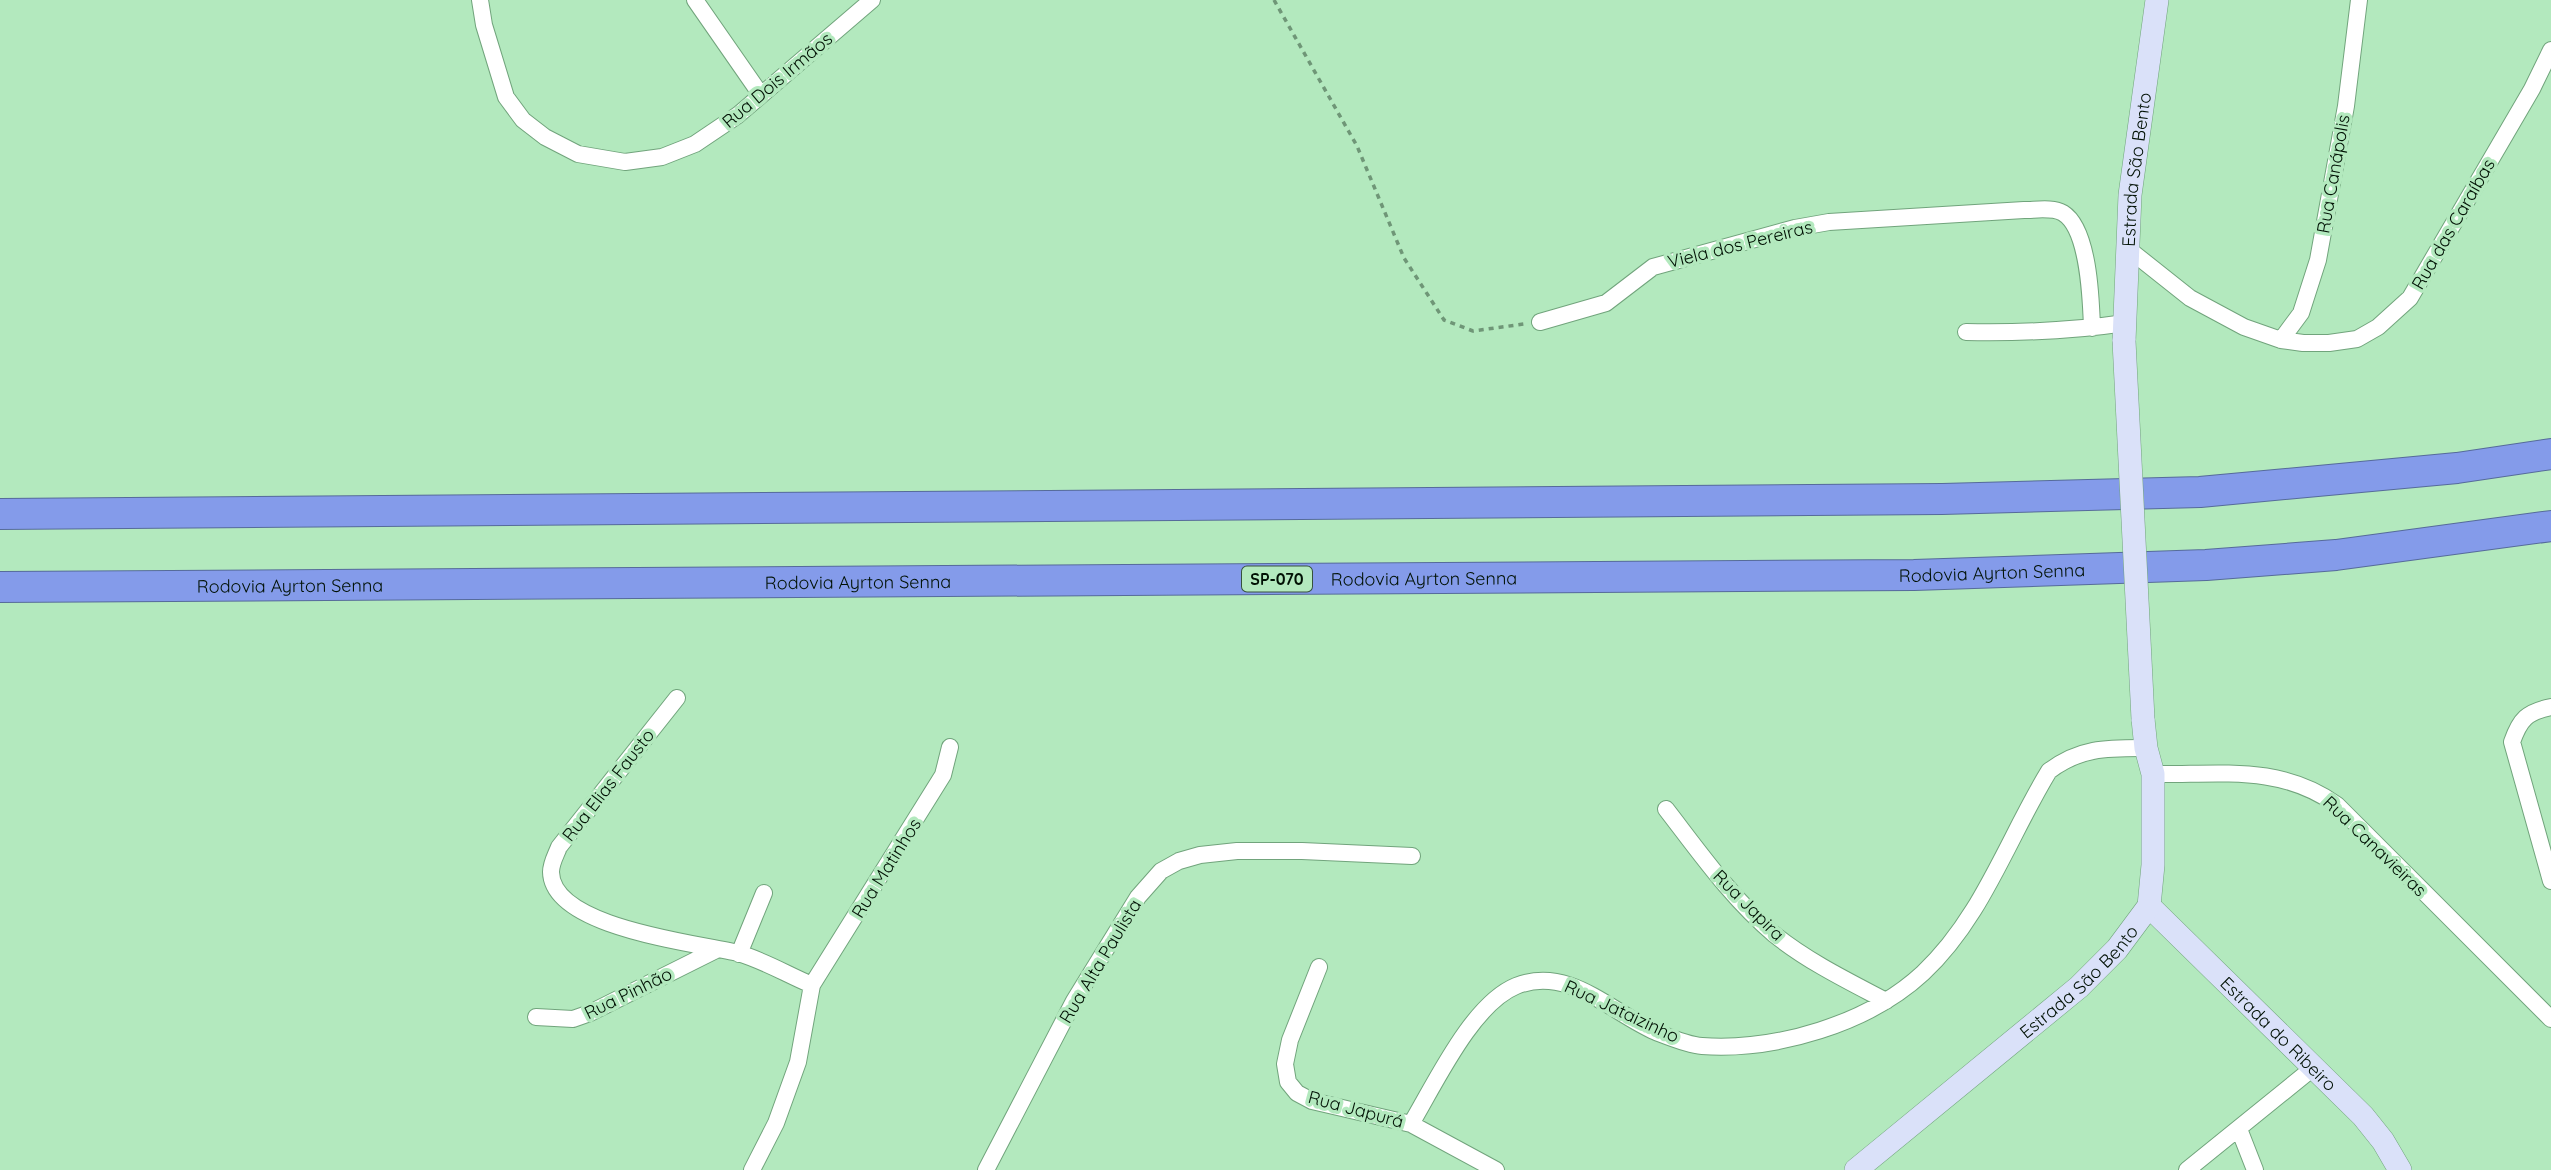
<svg xmlns="http://www.w3.org/2000/svg" width="2551" height="1170" font-family="Quicksand,sans-serif">
	<rect width="100%" height="100%" fill="#b3e9be"/>
	<g fill="none" stroke-linecap="round" stroke-linejoin="round">
		<g stroke="#71a47c" stroke-width="18">
			<path id="street" d="M480,0L484,25L506,97L523,120L545,137L578,154L625,162L662,157L695,144L738,115L872,0
				M695,0L761,95
				M2127,248L2190,298L2244,327L2281,340L2303,343H2329L2357,339L2378,327L2410,298L2532,89L2551,50
				M1540,322L1606,303L1653,267L1795,228L1829,222L2024,210C2036,210 2053,207 2063,213C2089,229 2091,300 2092,328
				M1966,332C2019,333 2072,331 2125,323
				M2281,340L2301,313L2318,260L2346,106L2359,0
				M677,698L559,847C556,855 551,863 551,872C552,928 697,943 738,953C763,960 788,975 812,985
				M2551,707C2527,712 2520,719 2512,742L2551,881
				M2153,774C2220,775 2280,764 2337,805L2551,1019
				M1666,809C1700,853 1732,899 1775,935C1809,962 1848,981 1886,1001
				M739,954L764,893
				M1319,967L1290,1040L1285,1064L1288,1082L1297,1093L1312,1101L1411,1124L1496,1170
				M536,1017L573,1019L590,1013L716,950
				M1411,1124C1435,1084 1472,1004 1516,986C1569,965 1610,1012 1656,1032C1669,1037 1688,1045 1702,1046C1776,1051 1868,1024 1923,973C1982,918 2008,838 2049,771C2081,747 2108,748 2146,748
				M2239,1129L2255,1170
				M752,1170L776,1123L798,1062L812,985L943,775L950,747
				M986,1170L1074,1001L1138,897L1161,871L1179,861L1200,855L1237,851H1302L1412,856
				M2187,1170L2313,1068"/>
		</g>
		<g stroke="#71a47c" stroke-width="24">
			<g id="secondary">
				<path id="s1" d="M2124,341L2130,195L2157,0"/>
				<path id="s2" d="M2149,906L2363,1116L2383,1141L2400,1170"/>
				<path id="s3" d="M1856,1170L2079,987L2117,949L2149,906L2153,865V774L2146,748L2143,719"/>
			</g>
		</g>
		<g stroke="#566b9a" stroke-width="32">
			<g id="highway">
				<path d="M0,514L1942,499L2200,492L2457,468L2551,454"/>
				<path id="s4" d="M0,587L1914,575L2206,565L2336,555L2551,526"/>
			</g>
		</g>
		<path stroke="#6f9677" stroke-width="3.5" stroke-dasharray="5 5" stroke-linecap="butt" d="M1274,0L1357,146L1404,258L1444,320L1473,331L1524,324"/>
		<use href="#street" stroke="#fff" stroke-width="16"/>
		<use href="#secondary" stroke="#dae1f9" stroke-width="23"/>
		<use href="#highway" stroke="#849bea" stroke-width="30"/>
		<g stroke="#71a47c" stroke-width="24" stroke-linecap="butt">
			<path id="secondary-bridge" d="M2124,341L2143,719"/>
		</g>
		<use href="#secondary-bridge" stroke="#dae1f9" stroke-width="23"/>
	</g>
	<g text-anchor="middle" dominant-baseline="central" stroke-width="7" stroke-linejoin="round" paint-order="stroke">
		<rect fill="#b3e9be" stroke="#36523c" stroke-width="2" x="1242" y="566.5" width="70" height="25" rx="5"/>
		<g font-size="16" font-weight="bold" fill="#011104">
			<text x="1277" y="579">SP-070</text>
		</g>
		<g font-size="18" fill="#011104" stroke="#b3e9be">
			<text transform="translate(777 80) rotate(-40)">Rua Dois Irmãos</text>
			<text stroke="none"><textPath href="#s1" startOffset="172">Estrada São Bento</textPath></text>
			<text transform="translate(2333 174) rotate(-80)">Rua Canápolis</text>
			<text transform="translate(2453 224) rotate(-60)">Rua das Caraíbas</text>
			<text transform="translate(1740 244) rotate(-14)">Viela dos Pereiras</text>
			<text stroke="none"><textPath href="#s4" startOffset="1992">Rodovia Ayrton Senna</textPath></text>
			<text stroke="none"><textPath href="#s4" startOffset="1424">Rodovia Ayrton Senna</textPath></text>
			<text stroke="none"><textPath href="#s4" startOffset="858">Rodovia Ayrton Senna</textPath></text>
			<text stroke="none"><textPath href="#s4" startOffset="290">Rodovia Ayrton Senna</textPath></text>
			<text transform="translate(608 785) rotate(-52)">Rua Elias Fausto</text>
			<text transform="translate(2375 846) rotate(44)">Rua Canavieiras</text>
			<text transform="translate(886 868) rotate(-58)">Rua Matinhos</text>
			<text transform="translate(1749 905) rotate(45)">Rua Japira</text>
			<text transform="translate(1100 961) rotate(-59)">Rua Alta Paulista</text>
			<text stroke="none"><textPath href="#s3" startOffset="292">Estrada São Bento</textPath></text>
			<text transform="translate(628 993) rotate(-26)">Rua Pinhão</text>
			<text transform="translate(1622 1011) rotate(25)">Rua Jataizinho</text>
			<text stroke="none"><textPath href="#s2" startOffset="182">Estrada do Ribeiro</textPath></text>
			<text transform="translate(1356 1109) rotate(15)">Rua Japurá</text>
		</g>
	</g>
</svg>
